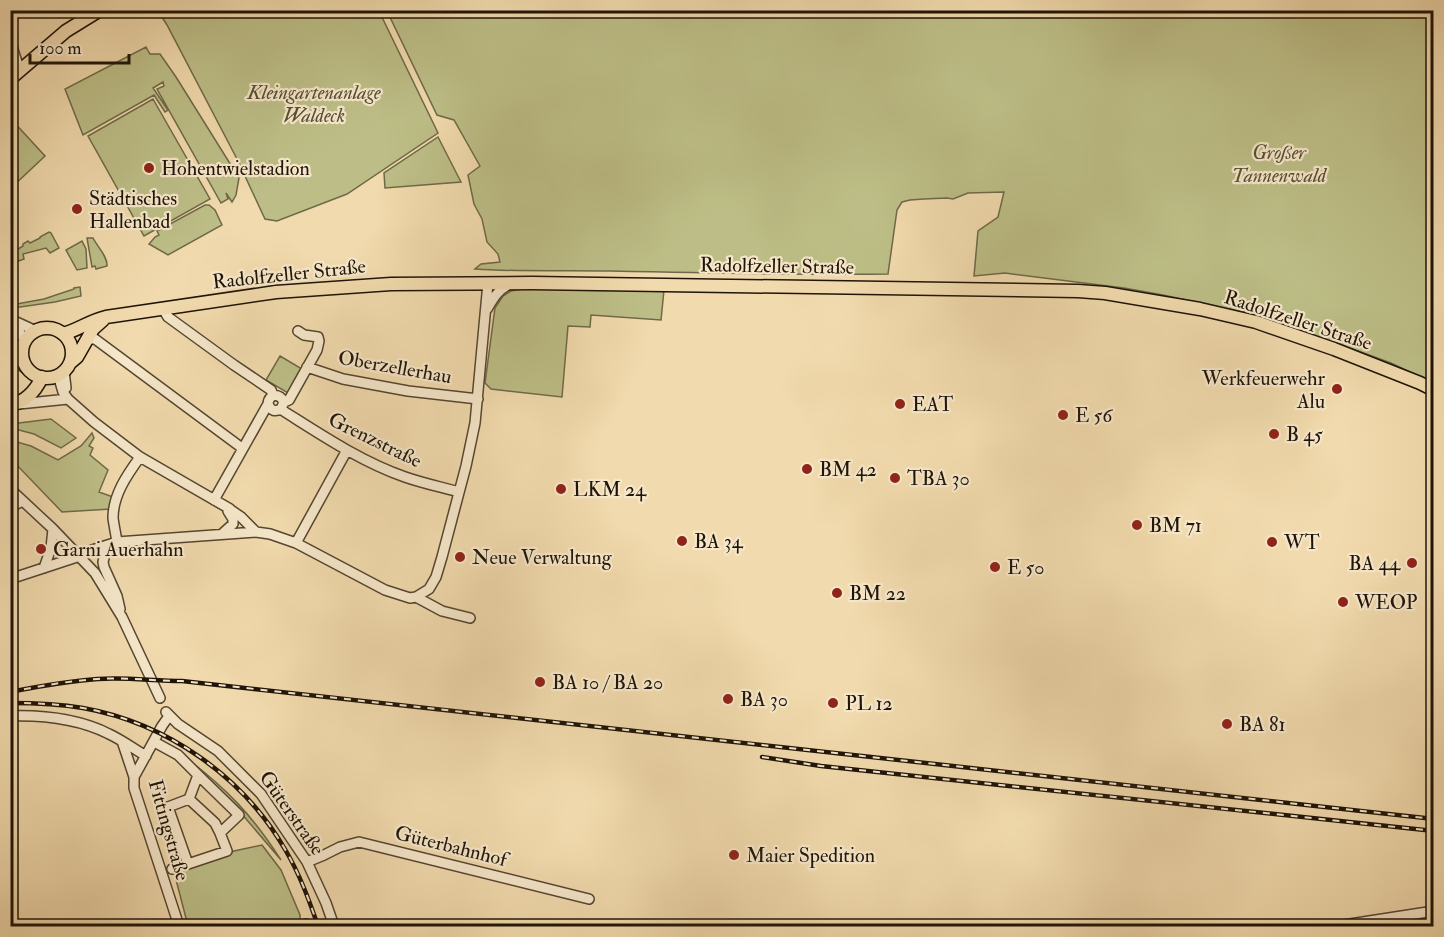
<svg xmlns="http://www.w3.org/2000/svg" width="1444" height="937" font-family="'IM FELL Double Pica',serif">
	<rect width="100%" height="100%" fill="#f1daad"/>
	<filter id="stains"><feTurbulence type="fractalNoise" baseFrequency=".00333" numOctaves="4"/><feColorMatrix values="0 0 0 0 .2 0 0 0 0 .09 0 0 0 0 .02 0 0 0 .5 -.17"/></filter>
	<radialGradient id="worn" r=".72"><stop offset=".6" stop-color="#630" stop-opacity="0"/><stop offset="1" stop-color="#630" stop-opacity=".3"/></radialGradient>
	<path fill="#bdbe87" stroke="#6e6948" stroke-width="1.5" d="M158,11H379L438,133L347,194L277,221L265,219L237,159L167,25Z
		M387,11H1433V383L1391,363L1261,316L1163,295L1124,288L1005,273L974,276L978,231L998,217L1004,192L968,193L953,199L947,198L924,199L910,200L902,202L897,210L888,274C795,275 702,273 608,271C564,270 519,272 475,269L481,264L500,262L498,254L487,242L482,219L474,204L468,175L480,166L454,120L437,115Z
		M146,47L150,54H160L176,77L239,178L236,195L232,202L226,193L228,199L221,203L157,89L164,86L163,82L153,88L168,110L165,112L154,95L83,135L65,89Z
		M153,99L210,199L144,236L88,136Z
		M11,119L45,156L11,188Z
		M438,137L461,182L385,188L384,173Z
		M205,205H209L215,210L222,225L168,255L149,244L155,237L159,235L157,231Z
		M49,232L51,233L59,248L50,253L46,248L23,254L24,259L11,264V250L13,249L15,251L23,246V244L28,241L30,243L40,238V237Z
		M87,238H93C97,246 108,257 107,266L96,269L95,266L92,267Z
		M82,241L86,249L87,268L77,270L66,250Z
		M80,287L81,296L55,302L13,308L11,305L44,299L74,289V288Z
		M526,288L664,290L661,320L591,315L590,327L568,326L562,397L491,389L485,383L495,308L503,296L511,291Z
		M10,319L36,331C18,343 17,362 35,375L31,380L11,364Z
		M280,356L302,369L288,393L266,380Z
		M51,419L76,438L61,448L34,434L11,428V424Z
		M92,433L94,438L89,446L93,448L90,455L108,470L99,492L113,497L111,509L62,512L11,459L10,440L31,446L58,460L81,446Z
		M185,757C227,789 252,815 281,860L241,813Z
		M262,845L281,870L300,915V923L289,926H188L174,872L234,851Z"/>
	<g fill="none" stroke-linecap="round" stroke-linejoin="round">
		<g stroke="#544631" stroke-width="12">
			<path id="minor" d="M10,37L14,53L20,71
				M163,309L168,317L234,365L271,390L273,395
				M487,309C494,297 498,290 510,284
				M10,319L36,331
				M10,325L20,333L25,341
				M88,339H95L242,448
				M307,367L343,379L408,391L478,399
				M64,371L66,388
				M58,375L63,392L68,399L94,422L140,457L230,509
				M284,402C280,393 269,393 268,404C271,411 275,412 281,409L284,402L289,400L317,350L319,341L318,337L304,335L298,331
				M19,404L68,399
				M281,409L285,412C323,436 362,462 405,477C422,483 441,487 459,492
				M10,489L53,529L95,573L122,617L160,698
				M214,500L268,404
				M225,506L241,517L256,532L270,534L296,543L385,590L410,598L416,597L429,589L436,577L442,557L466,466L475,423L488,283
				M10,507L23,501
				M222,534L233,524V519L228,511
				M117,542C116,535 114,526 113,518C113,495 127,475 140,457
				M116,543L105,554L103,562L104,567L117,596L120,609
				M296,543L347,450
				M44,568L51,548L53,529
				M10,579L80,556L92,550L117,542L256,532
				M416,597L442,611L470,618
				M166,712L178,724L218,751L261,794L307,862L326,903L334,926
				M10,716C43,715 79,719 109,734C122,740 134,749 146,756
				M169,716L162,726L134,777V788L179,926
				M122,741L134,777
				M158,744L178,755L198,775L189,799L168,807L188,864L172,869
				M189,799L215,823L220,833L239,815L198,775
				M307,862L324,855L340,847L359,842L589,899
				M188,864L227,851L220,833
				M299,926L306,924V926
				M1337,926L1434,911"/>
		</g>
		<g stroke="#1f1408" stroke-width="15">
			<path id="major" d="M10,79L66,31L100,10
				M22 353a25 25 0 1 1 50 0a25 25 0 1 1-50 0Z
				M63,334C78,330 89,321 106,317L276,292L391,284L532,283L1078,291L1105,293L1200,309L1256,322L1334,349L1420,383L1434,390
				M70,363L77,357L93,329L103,320
				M10,405C26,402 36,390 42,377"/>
		</g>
		<use href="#minor" stroke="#f6e7ca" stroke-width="9"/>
		<use href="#major" stroke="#f1daad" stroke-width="12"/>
		<g stroke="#1f1408" stroke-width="4.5">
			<path id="rail" d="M10,692C40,686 68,681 98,679C126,677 154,681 182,681L1434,819
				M10,703C35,703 59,704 83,708C167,723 244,777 286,851C300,875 309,900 318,926
				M762,757L821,766L1434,831"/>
		</g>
		<use href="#rail" stroke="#f6e7ca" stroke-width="2" stroke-dasharray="7" stroke-linecap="butt"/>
	</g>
	<g fill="#8f2418" stroke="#f6e7ca" stroke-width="2">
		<circle cx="149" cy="168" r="6"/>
		<circle cx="77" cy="209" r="6"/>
		<circle cx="1337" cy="389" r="6"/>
		<circle cx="900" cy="404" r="6"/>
		<circle cx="1063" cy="415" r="6"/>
		<circle cx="1274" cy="434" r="6"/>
		<circle cx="807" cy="469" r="6"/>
		<circle cx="895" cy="478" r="6"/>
		<circle cx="561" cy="489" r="6"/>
		<circle cx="1137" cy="525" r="6"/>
		<circle cx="682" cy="541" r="6"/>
		<circle cx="1272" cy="542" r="6"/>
		<circle cx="41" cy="549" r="6"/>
		<circle cx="460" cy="557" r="6"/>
		<circle cx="1412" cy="563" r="6"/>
		<circle cx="995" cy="567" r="6"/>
		<circle cx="837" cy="593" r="6"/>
		<circle cx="1343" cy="602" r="6"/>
		<circle cx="540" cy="682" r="6"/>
		<circle cx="728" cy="699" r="6"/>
		<circle cx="833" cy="703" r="6"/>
		<circle cx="1227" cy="724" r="6"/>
		<circle cx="734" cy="855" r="6"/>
	</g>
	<g text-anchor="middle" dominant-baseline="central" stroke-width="4.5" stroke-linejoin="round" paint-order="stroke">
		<g font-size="20" font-style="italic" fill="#565034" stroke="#f6e7ca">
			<text x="314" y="92">Kleingartenanlage<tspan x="314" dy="23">Waldeck</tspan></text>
			<text x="1279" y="152">Großer<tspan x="1279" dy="23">Tannenwald</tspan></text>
		</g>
		<g font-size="20" fill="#1f1408" stroke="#f6e7ca" text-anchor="start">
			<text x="161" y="168">Hohentwielstadion</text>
			<text x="89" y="198">Städtisches<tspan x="89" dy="23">Hallenbad</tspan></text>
			<text x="1325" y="378" text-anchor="end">Werkfeuerwehr<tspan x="1325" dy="23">Alu</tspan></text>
			<text x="912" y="404">EAT</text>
			<text x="1075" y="415">E 56</text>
			<text x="1286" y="434">B 45</text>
			<text x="819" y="469">BM 42</text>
			<text x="907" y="478">TBA 30</text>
			<text x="573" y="489">LKM 24</text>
			<text x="1149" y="525">BM 71</text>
			<text x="694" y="541">BA 34</text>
			<text x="1284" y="542">WT</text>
			<text x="53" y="549">Garni Auerhahn</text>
			<text x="472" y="557">Neue Verwaltung</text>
			<text x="1400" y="563" text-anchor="end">BA 44</text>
			<text x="1007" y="567">E 50</text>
			<text x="849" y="593">BM 22</text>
			<text x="1355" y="602">WEOP</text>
			<text x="552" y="682">BA 10 / BA 20</text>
			<text x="740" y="699">BA 30</text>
			<text x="845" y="703">PL 12</text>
			<text x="1239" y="724">BA 81</text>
			<text x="746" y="855">Maier Spedition</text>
		</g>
		<g font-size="20" fill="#1f1408" stroke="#f6e7ca">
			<text transform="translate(777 266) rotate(1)">Radolfzeller Straße</text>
			<text transform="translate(289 274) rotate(-6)">Radolfzeller Straße</text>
			<text transform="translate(1298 320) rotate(18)">Radolfzeller Straße</text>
			<text transform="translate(395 367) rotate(10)">Oberzellerhau</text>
			<text transform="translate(375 440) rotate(26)">Grenzstraße</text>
			<text transform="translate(292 813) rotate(55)">Güterstraße</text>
			<text transform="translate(169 830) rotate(74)">Fittingstraße</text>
			<text transform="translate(451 846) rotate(14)">Güterbahnhof</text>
		</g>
	</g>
	<rect width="1444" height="937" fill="none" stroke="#f1daad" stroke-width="36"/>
	<rect x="12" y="12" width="1420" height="913" fill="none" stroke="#1f1408" stroke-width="3"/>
	<rect x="18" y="18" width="1408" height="901" fill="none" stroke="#1f1408" stroke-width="1.5"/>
	<path d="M30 54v9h99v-9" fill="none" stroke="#1f1408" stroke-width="3"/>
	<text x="39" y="54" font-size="18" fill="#1f1408" stroke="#f6e7ca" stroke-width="4.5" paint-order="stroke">100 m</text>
	<rect width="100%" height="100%" filter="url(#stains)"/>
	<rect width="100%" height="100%" fill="url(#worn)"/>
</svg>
